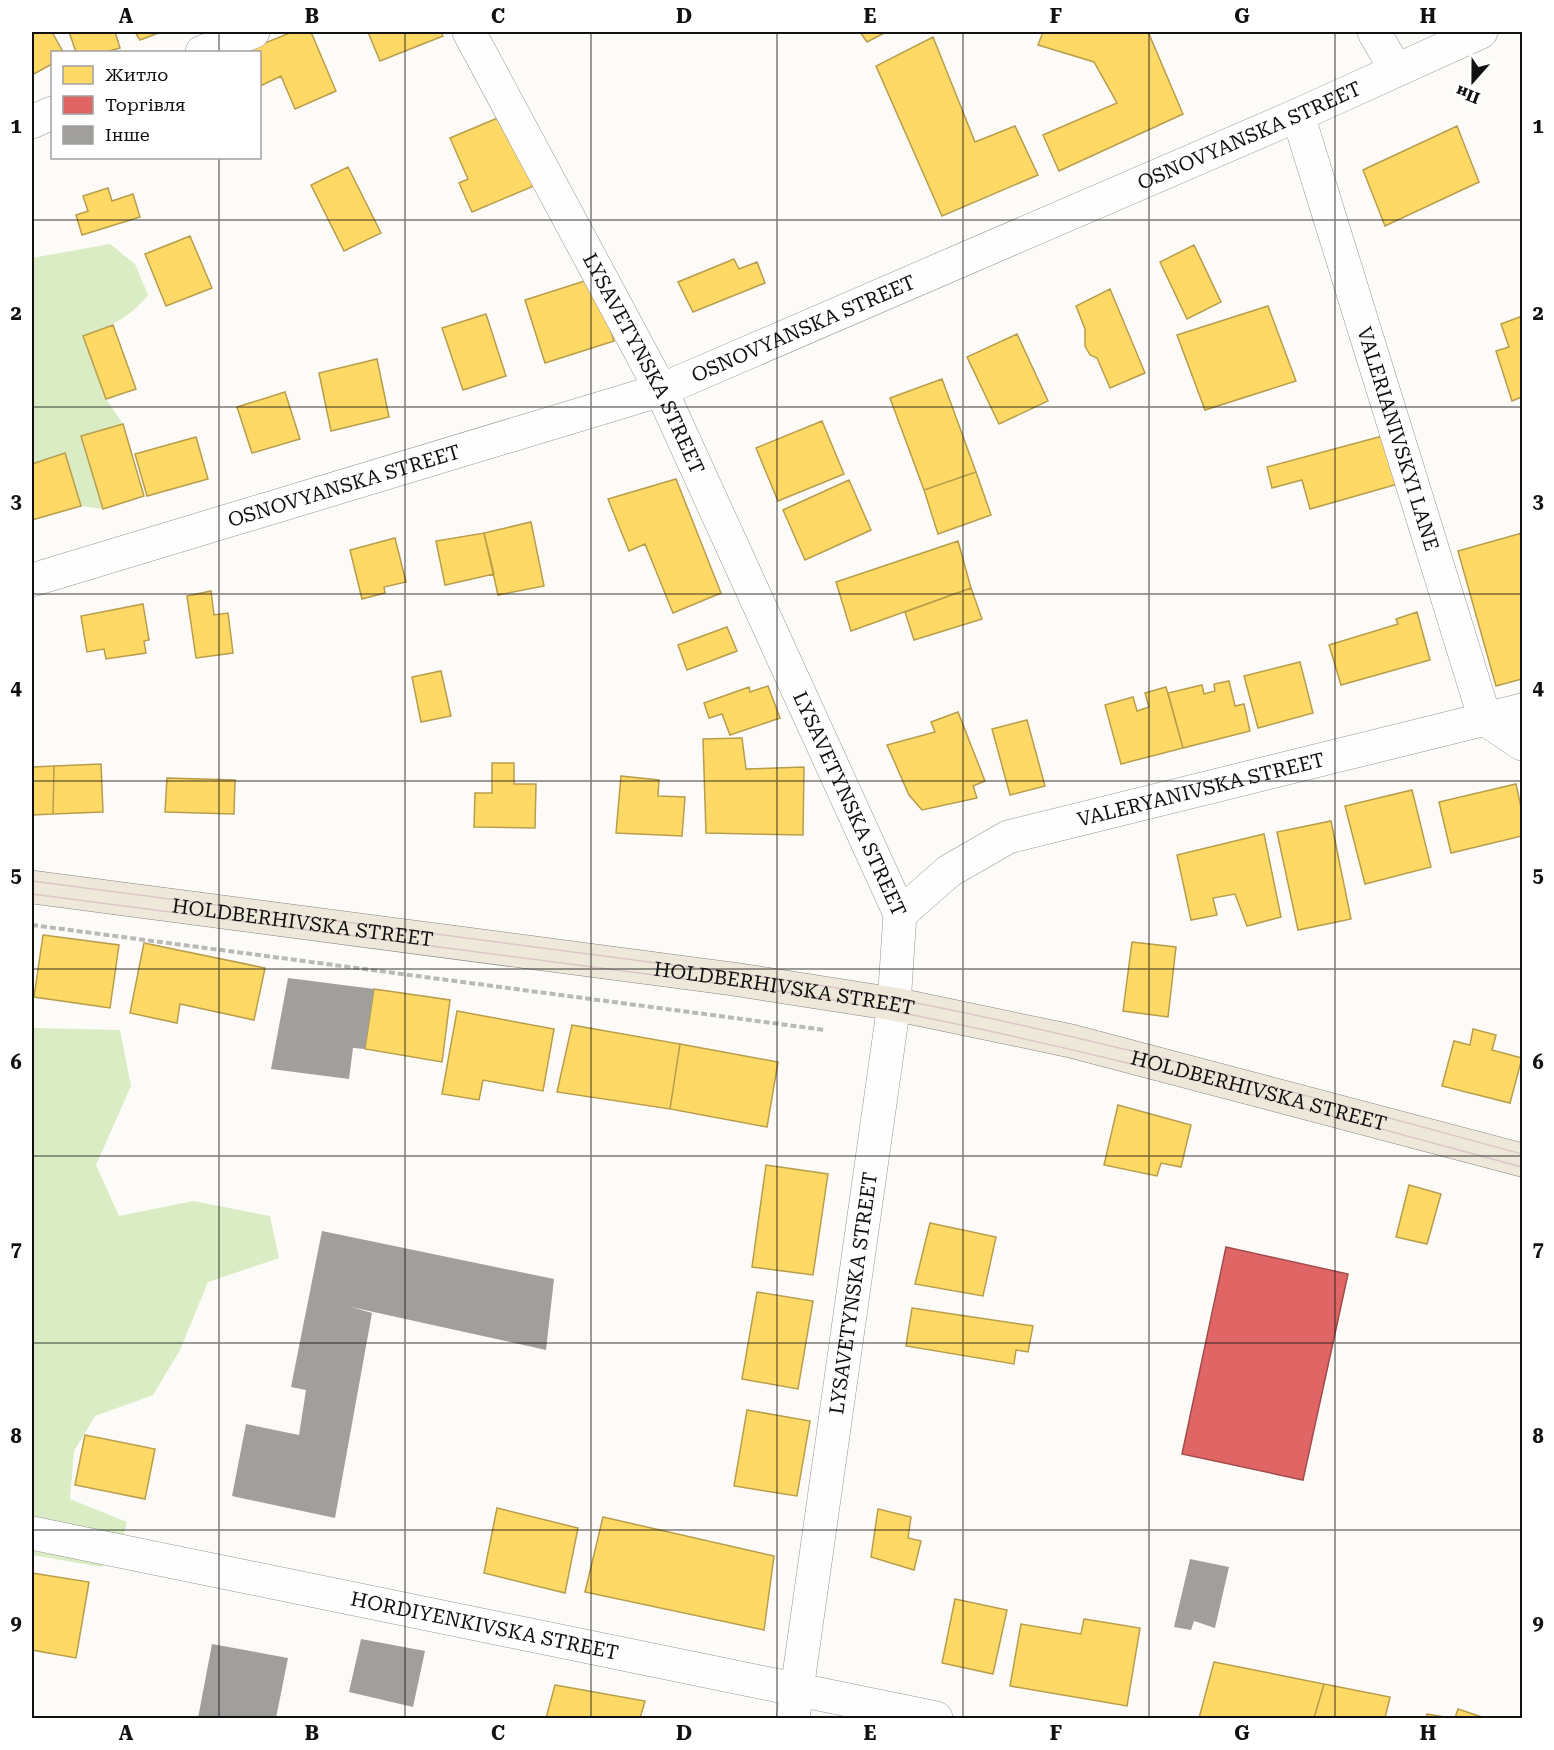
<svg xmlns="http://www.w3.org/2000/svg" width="1554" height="1750" font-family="'Roboto Serif',serif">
	<rect width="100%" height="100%" fill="#fdfbf7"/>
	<path fill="#d9ecc3" d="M110,244L135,264L148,295C128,319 112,325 83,336L106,399L123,424L82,436L103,509L81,506L65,454L32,464V258Z
		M34,1028L120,1030L131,1086L96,1165L119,1216L193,1201L270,1216L279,1258L208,1282L180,1350L153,1395L95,1416L74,1451L70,1499L127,1522L120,1552L102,1567L32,1555V1033Z"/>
	<path fill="#ffd966" stroke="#b89d4c" stroke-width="1.5" d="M32,32H52L63,52H52V64L32,75Z
		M69,32H115L120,48L106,52H76Z
		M135,32H161L140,40Z
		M292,32H311L336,91L295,109L281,76L260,86V52H243Z
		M368,32H441L443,36L380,61Z
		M860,32H886L867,42Z
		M1043,32H1140L1149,34L1183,114L1059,171L1043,135L1117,103L1094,62L1038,45Z
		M933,37L975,142L1015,126L1038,175L942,216L876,66Z
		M500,117L536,185L472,212L459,183L468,179L450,138Z
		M1457,126L1479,182L1385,226L1363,170Z
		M348,167L381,233L344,251L311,185Z
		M108,188L112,201L133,194L140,217L82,235L76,215L88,211L83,196Z
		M190,236L212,288L166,306L145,254Z
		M1194,245L1221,302L1187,319L1160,262Z
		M734,259L739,269L757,262L765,283L693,312L678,282Z
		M594,278L614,341L545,363L525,300Z
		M1110,289L1145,373L1110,388L1097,358L1090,355L1085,346V329L1076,306Z
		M1268,306L1296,381L1205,410L1177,335Z
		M486,314L506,376L463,390L442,328Z
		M1522,316V397L1512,401L1496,351L1509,347L1501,324Z
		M113,325L136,389L106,399L83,336Z
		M1017,334L1048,401L999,424L967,357Z
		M377,359L389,417L331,431L319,373Z
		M942,379L976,472L924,490L890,398Z
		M285,392L300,439L252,453L237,407Z
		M822,421L844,474L778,501L756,448Z
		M123,424L144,496L103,509L81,436Z
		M1390,434L1405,482L1310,509L1302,480L1272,488L1267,467Z
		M196,437L208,479L147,496L135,454Z
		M65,453L81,506L32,520V464Z
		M976,472L991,515L938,534L924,490Z
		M676,479L721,593L673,613L645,544L629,551L608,499Z
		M849,480L871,530L805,560L783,510Z
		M531,522L544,586L498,595L484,533Z
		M484,533L494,574L445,585L436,541Z
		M1522,533V679L1496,686L1458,551Z
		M395,538L406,582L384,587L385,593L362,599L350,550Z
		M958,541L971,588L851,631L836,582Z
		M971,588L982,619L914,640L905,612Z
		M211,591L214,615L228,613L233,653L196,658L187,596Z
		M143,604L149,640L144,641L146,653L106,659L104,649L87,652L81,616Z
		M1417,612L1430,660L1341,685L1329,645L1398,624L1396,619Z
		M727,627L737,651L687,670L678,645Z
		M1300,662L1313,713L1258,728L1244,676Z
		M441,671L451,716L421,722L412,677Z
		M1229,681L1235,706L1244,704L1250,731L1183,748L1168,693L1202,685L1204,694L1215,691L1214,684Z
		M768,686L780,718L730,735L722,714L709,718L704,703L749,687L750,692Z
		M1166,687L1183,748L1121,764L1105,705L1133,697L1137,711L1149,707L1145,693Z
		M958,712L985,781L973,786L977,798L922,810L909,795L887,745L935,732L931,722Z
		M1027,720L1045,786L1010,795L992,729Z
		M742,738L746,769L804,767L803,835L706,833L703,739Z
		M492,763H514V784H536L535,828L474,827L475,793H492Z
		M101,764L103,812L53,814L54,766Z
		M54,766L53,814L32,815V767Z
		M621,776L659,780L658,796L685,797L682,836L616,833Z
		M167,778L235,780L234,814L165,812Z
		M1516,784L1522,812V836L1451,853L1439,802Z
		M1412,790L1431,867L1365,884L1345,806Z
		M1331,821L1351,919L1298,930L1277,832Z
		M1264,834L1281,917L1247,926L1235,894L1213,898L1217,915L1191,920L1177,855Z
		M43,935L119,945L110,1008L34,997Z
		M1132,942L1176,947L1168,1017L1123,1011Z
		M144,943L265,968L254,1020L180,1004L177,1023L130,1013Z
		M374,989L450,1000L442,1062L365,1049Z
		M457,1011L554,1029L543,1091L483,1080L479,1100L442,1094Z
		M572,1025L680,1044L670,1109L557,1092Z
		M1473,1029L1496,1035L1492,1050L1522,1058L1510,1103L1442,1086L1454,1041L1470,1045Z
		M680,1044L778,1062L767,1127L670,1109Z
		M1118,1105L1191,1125L1181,1167L1161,1163L1157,1176L1104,1165Z
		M766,1165L828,1174L813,1275L752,1267Z
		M1409,1185L1441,1194L1427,1244L1396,1237Z
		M930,1223L996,1237L983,1296L915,1284Z
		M757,1292L813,1301L798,1389L742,1379Z
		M912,1308L1033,1326L1028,1352L1016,1350L1014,1364L906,1346Z
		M747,1410L810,1421L797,1496L734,1486Z
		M85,1435L155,1449L145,1499L75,1485Z
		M497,1508L578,1528L565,1593L484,1573Z
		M878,1509L911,1517L908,1538L921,1541L914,1570L871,1557Z
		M603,1517L774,1556L764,1630L585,1592Z
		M32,1573L89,1582L76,1658L32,1650Z
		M955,1599L1007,1610L993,1674L942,1663Z
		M1084,1619L1140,1628L1127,1706L1010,1686L1021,1624L1081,1634Z
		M1214,1662L1324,1684L1314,1718H1199Z
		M1324,1684L1390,1697L1385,1718H1314Z
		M555,1685L645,1701L640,1718H546Z
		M1458,1709L1485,1718H1455Z
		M1427,1714L1450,1718H1426Z"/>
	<path fill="#e06666" stroke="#a24c4c" stroke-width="1.5" d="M1226,1247L1348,1274L1303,1480L1182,1454Z"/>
	<path fill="#a19f9c" d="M288,978L374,989L365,1049L353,1048L349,1079L271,1069Z
		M322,1231L554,1279L546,1350L351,1307L372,1313L335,1518L232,1496L246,1424L299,1435L306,1390L291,1387Z
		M1190,1559L1229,1567L1215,1628L1194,1621L1191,1630L1174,1627Z
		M361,1639L425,1651L413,1707L349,1692Z
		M212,1644L288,1658L276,1718H198Z"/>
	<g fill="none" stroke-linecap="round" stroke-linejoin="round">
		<g stroke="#979695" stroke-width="34">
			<g id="minor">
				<path id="s1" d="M469,32L661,390L900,914"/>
				<path d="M1374,32L1396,70"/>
				<path d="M202,52L253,32"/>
				<path id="s2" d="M1298,115L1485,719L1522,744"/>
				<path d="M32,122L52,113"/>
				<path id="s3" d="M32,1533L936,1718"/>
				<path id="s4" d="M793,1718L894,1004"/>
			</g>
		</g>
		<g stroke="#979695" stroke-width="34">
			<g id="tertiary">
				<path id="s5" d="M32,580L661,390L1298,115L1481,32"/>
				<path id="s6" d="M894,1004L900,914L949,871L1008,837L1522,710"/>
			</g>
		</g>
		<g stroke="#858482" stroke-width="34">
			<g id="primary">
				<path id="s7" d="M32,887L733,979L894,1004L1071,1041L1522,1160"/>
			</g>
		</g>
		<path stroke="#b9b9b8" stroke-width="4" stroke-dasharray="6 3" stroke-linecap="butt" d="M32,925L825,1030"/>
		<use href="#minor" stroke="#fffefe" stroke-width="33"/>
		<use href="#tertiary" stroke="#fffefe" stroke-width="33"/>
		<use href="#primary" stroke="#eee8da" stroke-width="33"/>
		<path stroke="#dac5c7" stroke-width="1.5" d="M32,881L795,981C1041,1021 1282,1089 1522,1154
			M32,894L793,993C1040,1034 1281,1102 1522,1167"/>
	</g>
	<path fill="none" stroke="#111" stroke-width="1.5" stroke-opacity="0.55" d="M219,32V52M405,32V1718M591,32V1718M777,32V1718M963,32V1718M1149,32V1718M1335,32V1718M219,158V1718M32,220H1522M32,407H1522M32,594H1522M32,781H1522M32,969H1522M32,1156H1522M32,1343H1522M32,1530H1522"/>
	<g text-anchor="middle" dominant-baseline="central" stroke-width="6" stroke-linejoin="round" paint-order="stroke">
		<g font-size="20" fill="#111" stroke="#fff">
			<text stroke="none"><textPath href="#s5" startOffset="1298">OSNOVYANSKA STREET</textPath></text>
			<text stroke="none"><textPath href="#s5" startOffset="812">OSNOVYANSKA STREET</textPath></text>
			<text stroke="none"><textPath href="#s1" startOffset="375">LYSAVETYNSKA STREET</textPath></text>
			<text stroke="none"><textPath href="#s2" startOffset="339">VALERIANIVSKYI LANE</textPath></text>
			<text stroke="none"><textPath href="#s5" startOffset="326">OSNOVYANSKA STREET</textPath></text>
			<text stroke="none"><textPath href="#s6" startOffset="422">VALERYANIVSKA STREET</textPath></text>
			<text stroke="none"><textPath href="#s1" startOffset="861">LYSAVETYNSKA STREET</textPath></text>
			<text stroke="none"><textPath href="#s7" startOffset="273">HOLDBERHIVSKA STREET</textPath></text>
			<text stroke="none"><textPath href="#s7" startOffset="759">HOLDBERHIVSKA STREET</textPath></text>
			<text stroke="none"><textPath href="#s7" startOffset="1245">HOLDBERHIVSKA STREET</textPath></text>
			<text stroke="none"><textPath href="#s4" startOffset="429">LYSAVETYNSKA STREET</textPath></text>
			<text stroke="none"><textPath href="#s3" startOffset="462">HORDIYENKIVSKA STREET</textPath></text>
		</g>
	</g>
	<rect width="1554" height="1750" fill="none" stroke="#ffffff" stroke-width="66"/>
	<rect x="51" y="51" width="210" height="108" fill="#ffffff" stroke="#a0a0a0" stroke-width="1.5"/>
	<rect x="63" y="66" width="30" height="18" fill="#ffd966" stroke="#a0a0a0" stroke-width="1.5"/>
	<text x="105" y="81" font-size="18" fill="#111111">Житло</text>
	<rect x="63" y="96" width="30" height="18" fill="#e06666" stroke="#a0a0a0" stroke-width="1.5"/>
	<text x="105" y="111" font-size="18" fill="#111111">Торгівля</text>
	<rect x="63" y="126" width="30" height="18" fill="#a19f9c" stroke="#a0a0a0" stroke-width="1.5"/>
	<text x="105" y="141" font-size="18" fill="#111111">Інше</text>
	<g transform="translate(1473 81) rotate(201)" stroke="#ffffff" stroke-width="4.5" paint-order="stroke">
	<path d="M0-4.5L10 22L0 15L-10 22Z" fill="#111111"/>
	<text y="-9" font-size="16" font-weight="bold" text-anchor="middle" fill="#111111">Пн</text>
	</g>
	<rect x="33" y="33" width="1488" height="1684" fill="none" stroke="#111" stroke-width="2"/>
	<g font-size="20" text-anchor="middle" font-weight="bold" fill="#111">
		<text x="126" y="23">A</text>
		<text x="312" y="23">B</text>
		<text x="498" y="23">C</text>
		<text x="684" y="23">D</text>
		<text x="870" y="23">E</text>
		<text x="1056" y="23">F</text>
		<text x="1242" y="23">G</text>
		<text x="1428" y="23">H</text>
		<text x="16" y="133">1</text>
		<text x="1538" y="133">1</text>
		<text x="16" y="320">2</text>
		<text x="1538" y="320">2</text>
		<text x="16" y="508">3</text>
		<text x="1538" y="508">3</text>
		<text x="16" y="695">4</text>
		<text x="1538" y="695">4</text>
		<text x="16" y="882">5</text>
		<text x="1538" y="882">5</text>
		<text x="16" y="1069">6</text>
		<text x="1538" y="1069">6</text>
		<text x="16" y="1256">7</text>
		<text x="1538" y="1256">7</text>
		<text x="16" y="1443">8</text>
		<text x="1538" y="1443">8</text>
		<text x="16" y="1630">9</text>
		<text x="1538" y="1630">9</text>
		<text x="126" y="1740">A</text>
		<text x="312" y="1740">B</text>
		<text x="498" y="1740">C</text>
		<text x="684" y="1740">D</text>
		<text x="870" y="1740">E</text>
		<text x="1056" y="1740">F</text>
		<text x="1242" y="1740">G</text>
		<text x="1428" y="1740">H</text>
	</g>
</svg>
